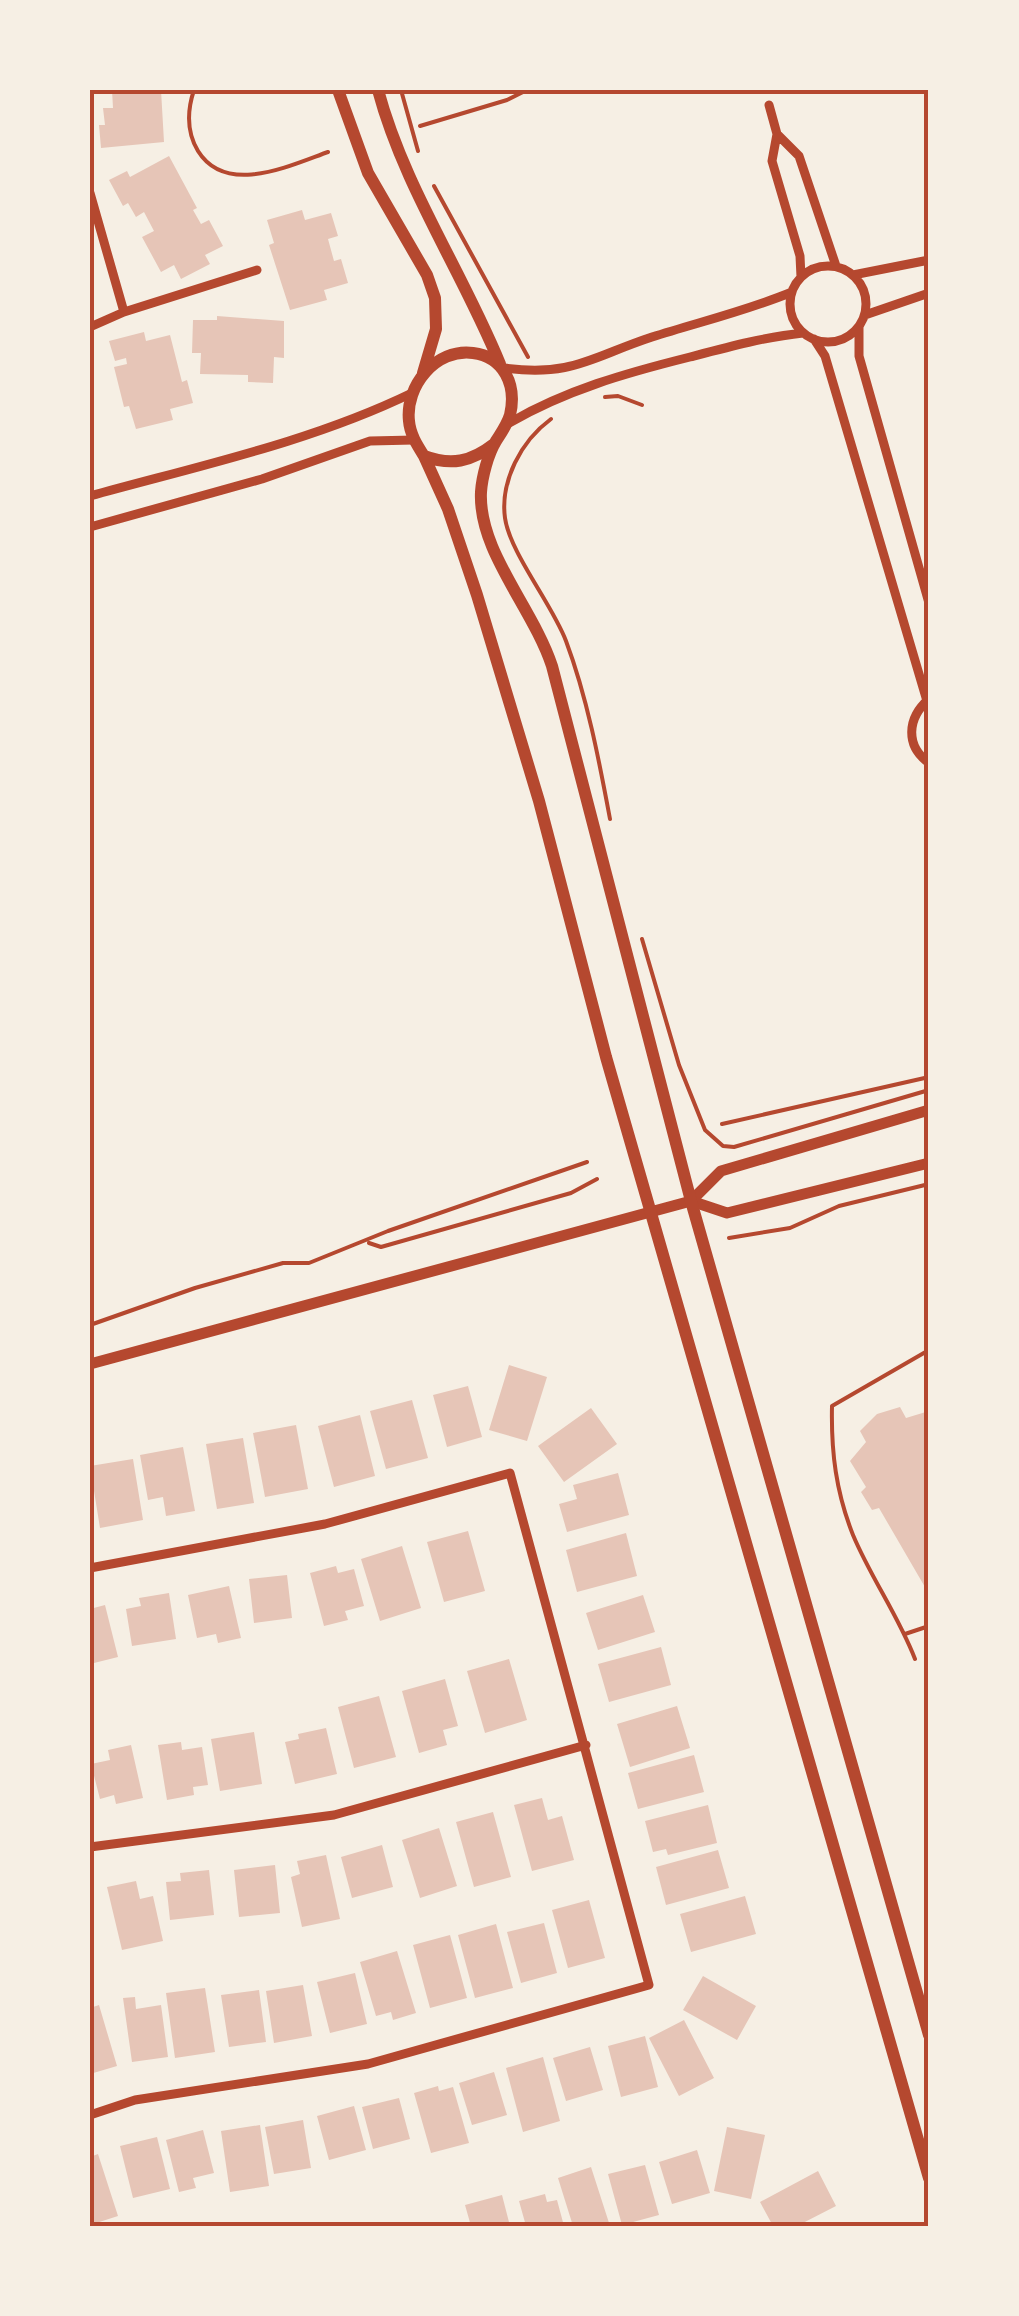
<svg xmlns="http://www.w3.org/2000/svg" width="1019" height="2316" font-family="Merriweather,serif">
	<rect width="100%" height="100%" fill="#f6efe4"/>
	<path fill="#e6c5b7" d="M112,90H161L164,142L101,148L99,125H105L103,108H113Z
		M169,156L197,208L193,210L201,224L209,220L223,246L205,255L210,264L181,279L174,265L161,272L142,237L154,231L144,212L136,217L128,203L123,206L109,180L127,171L130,177Z
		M302,210L305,220L331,213L338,236L328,239L334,261L341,259L348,283L324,290L327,300L290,310L269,245L274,243L267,220Z
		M217,316L284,321V358L274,357L273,383L248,382V375L200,374L201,353H192L193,320H217Z
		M144,332L146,341L170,335L182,382L187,380L193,403L170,409L173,420L136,429L129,406L124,407L114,367L127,364L126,358L115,361L109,341Z
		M509,1365L547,1377L527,1441L489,1430Z
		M468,1386L482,1437L447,1447L433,1395Z
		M412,1400L428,1458L386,1469L370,1411Z
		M900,1407L906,1418L929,1411V1594L879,1508L872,1510L861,1492L866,1487L850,1461L866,1442L860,1431L877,1414Z
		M591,1408L617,1444L564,1482L538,1446Z
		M360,1415L375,1476L334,1487L318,1426Z
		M296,1425L308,1489L265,1497L253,1433Z
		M243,1438L254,1503L217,1509L206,1444Z
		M183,1447L195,1511L166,1516L163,1497L148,1500L140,1455Z
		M133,1459L143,1520L100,1528L90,1466Z
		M618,1473L629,1515L567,1532L559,1504L577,1499L573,1485Z
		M468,1531L485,1591L444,1602L427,1542Z
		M626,1533L637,1576L577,1592L566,1550Z
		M402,1546L421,1608L380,1621L361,1559Z
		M336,1566L338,1573L354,1569L364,1606L345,1611L348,1620L324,1626L310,1573Z
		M287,1575L292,1618L254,1623L249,1579Z
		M229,1586L241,1638L218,1643L216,1634L197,1638L188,1595Z
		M169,1593L176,1639L132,1646L126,1609L141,1606L139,1598Z
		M643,1595L655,1632L598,1650L586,1613Z
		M105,1605L118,1657L90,1664V1609Z
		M661,1647L671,1685L609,1702L598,1664Z
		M509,1659L527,1720L485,1733L467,1671Z
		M445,1679L458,1726L443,1730L447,1745L419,1753L402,1691Z
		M379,1696L396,1757L354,1768L338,1707Z
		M677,1706L690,1748L630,1767L617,1724Z
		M326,1728L337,1774L295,1784L285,1742L299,1739L298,1734Z
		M254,1732L262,1784L220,1791L211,1739Z
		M181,1742L182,1750L202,1747L208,1785L193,1787L194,1795L167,1800L158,1745Z
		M131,1745L143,1798L116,1804L114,1795L100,1799L91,1764L110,1760L108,1750Z
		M694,1755L704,1792L638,1809L628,1773Z
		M542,1798L548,1820L562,1816L574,1860L532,1871L514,1805Z
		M708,1805L717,1843L668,1855L666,1849L653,1852L645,1821Z
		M493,1812L511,1877L474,1887L456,1822Z
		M439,1828L457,1886L420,1898L402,1840Z
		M382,1845L393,1887L352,1898L341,1857Z
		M718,1850L729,1888L666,1905L656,1867Z
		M326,1855L340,1919L302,1927L291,1877L300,1874L297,1861Z
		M275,1865L280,1913L239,1917L234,1870Z
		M209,1870L214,1915L170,1920L166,1882L181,1881L180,1873Z
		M136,1881L140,1899L153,1896L163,1941L122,1950L107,1887Z
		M745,1896L756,1934L691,1952L680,1914Z
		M589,1900L605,1958L568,1968L552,1910Z
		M544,1923L557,1973L521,1983L507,1932Z
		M496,1924L513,1988L475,1998L458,1935Z
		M450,1935L467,1998L430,2008L413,1945Z
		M397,1951L416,2013L393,2020L391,2012L376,2016L360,1962Z
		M355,1973L367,2024L330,2033L317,1982Z
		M703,1976L756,2006L737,2040L683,2010Z
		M303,1985L312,2036L274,2043L266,1991Z
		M205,1988L215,2052L175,2058L166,1993Z
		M259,1990L266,2042L229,2047L221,1995Z
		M135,1997L136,2009L161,2005L168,2057L132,2062L123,1998Z
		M99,2005L117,2066L90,2074V2008Z
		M684,2020L714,2078L679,2096L649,2038Z
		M645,2036L658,2087L621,2097L608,2046Z
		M590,2047L603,2090L566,2101L553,2058Z
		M543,2057L560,2121L523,2132L506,2068Z
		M494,2072L507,2115L472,2125L459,2083Z
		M438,2086L439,2091L453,2087L469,2143L431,2153L414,2093Z
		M399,2098L410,2139L373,2149L362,2107Z
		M354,2106L366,2150L329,2160L317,2116Z
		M303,2120L311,2168L274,2174L265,2127Z
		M260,2125L269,2186L230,2192L221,2131Z
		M727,2127L765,2135L751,2199L714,2191Z
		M203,2130L214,2173L193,2178L196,2188L179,2192L166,2140Z
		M157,2137L170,2189L133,2198L120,2146Z
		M697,2150L710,2193L672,2204L659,2162Z
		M98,2154L118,2216L90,2225V2157Z
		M645,2165L659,2215L622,2225L608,2174Z
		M591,2167L610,2226H573L558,2178Z
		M818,2171L836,2206L797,2226H773L760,2202Z
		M545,2194L547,2202L557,2200L564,2226H526L519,2201Z
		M502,2195L510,2226H471L465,2205Z"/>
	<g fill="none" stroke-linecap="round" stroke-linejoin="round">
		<path stroke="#b5482f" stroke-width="4" d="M194,90C187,111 186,131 198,151C226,196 289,166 328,152
			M401,90L418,151
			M420,126L507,100L527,90
			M434,186L528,357
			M605,397L618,396L642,405
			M551,419C521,441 500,481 505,518C510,553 552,604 566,641C587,697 599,760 610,819
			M642,939L679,1065L705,1130L723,1146L734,1147L929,1090
			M722,1124L929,1077
			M729,1238L790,1228L839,1206L929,1184
			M369,1243L381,1247L571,1193L597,1179
			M90,1325L195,1288L283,1263H309L388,1231L587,1162
			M905,1634L929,1626
			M915,1659C898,1615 871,1578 853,1535C836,1492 831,1452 832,1406L929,1350"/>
		<path stroke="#b5482f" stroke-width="9" d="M769,105L777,134L772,161L800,256L801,277
			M777,134L799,156L836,266
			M90,193L124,312
			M790 304a38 38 0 1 1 76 0a38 38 0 1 1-76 0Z
			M853,275L929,260
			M865,315L929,293
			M859,326V356L929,603
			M90,327L124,312L257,270
			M814,339L825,356L927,701
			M504,368C573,377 591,357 652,337C699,322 746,311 792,292
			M509,423C566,390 626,373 690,357C728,347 765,337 803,333
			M90,496C198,466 311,442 412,393
			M90,527L262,479L370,441L414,440
			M929,699C907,718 905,746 929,763
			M90,1568L325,1524L510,1473L649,1985L368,2064L135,2100L90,2115
			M90,1847L334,1815L586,1745"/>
		<path stroke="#b5482f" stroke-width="11" d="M691,1201L727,1213L929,1163
			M90,1364L691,1201L721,1171L929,1110"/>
		<path stroke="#b5482f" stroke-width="12" d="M338,90L368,173L427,275L435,298L436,329L423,373
			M378,90C404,187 462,271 500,364
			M494,444C471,462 451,466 424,456C417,445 410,434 409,421C405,386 436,348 473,353C504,357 517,385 510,415C507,425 501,433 496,441C488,454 482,477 481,492C478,551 533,608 552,666L691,1201L929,2035
			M424,456L448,509L477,595L539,801L606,1057L929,2178"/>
	</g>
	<rect width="1019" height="2316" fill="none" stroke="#f6efe4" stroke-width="185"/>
	<rect x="92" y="92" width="834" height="2132" fill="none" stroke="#b5482f" stroke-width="4"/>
</svg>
